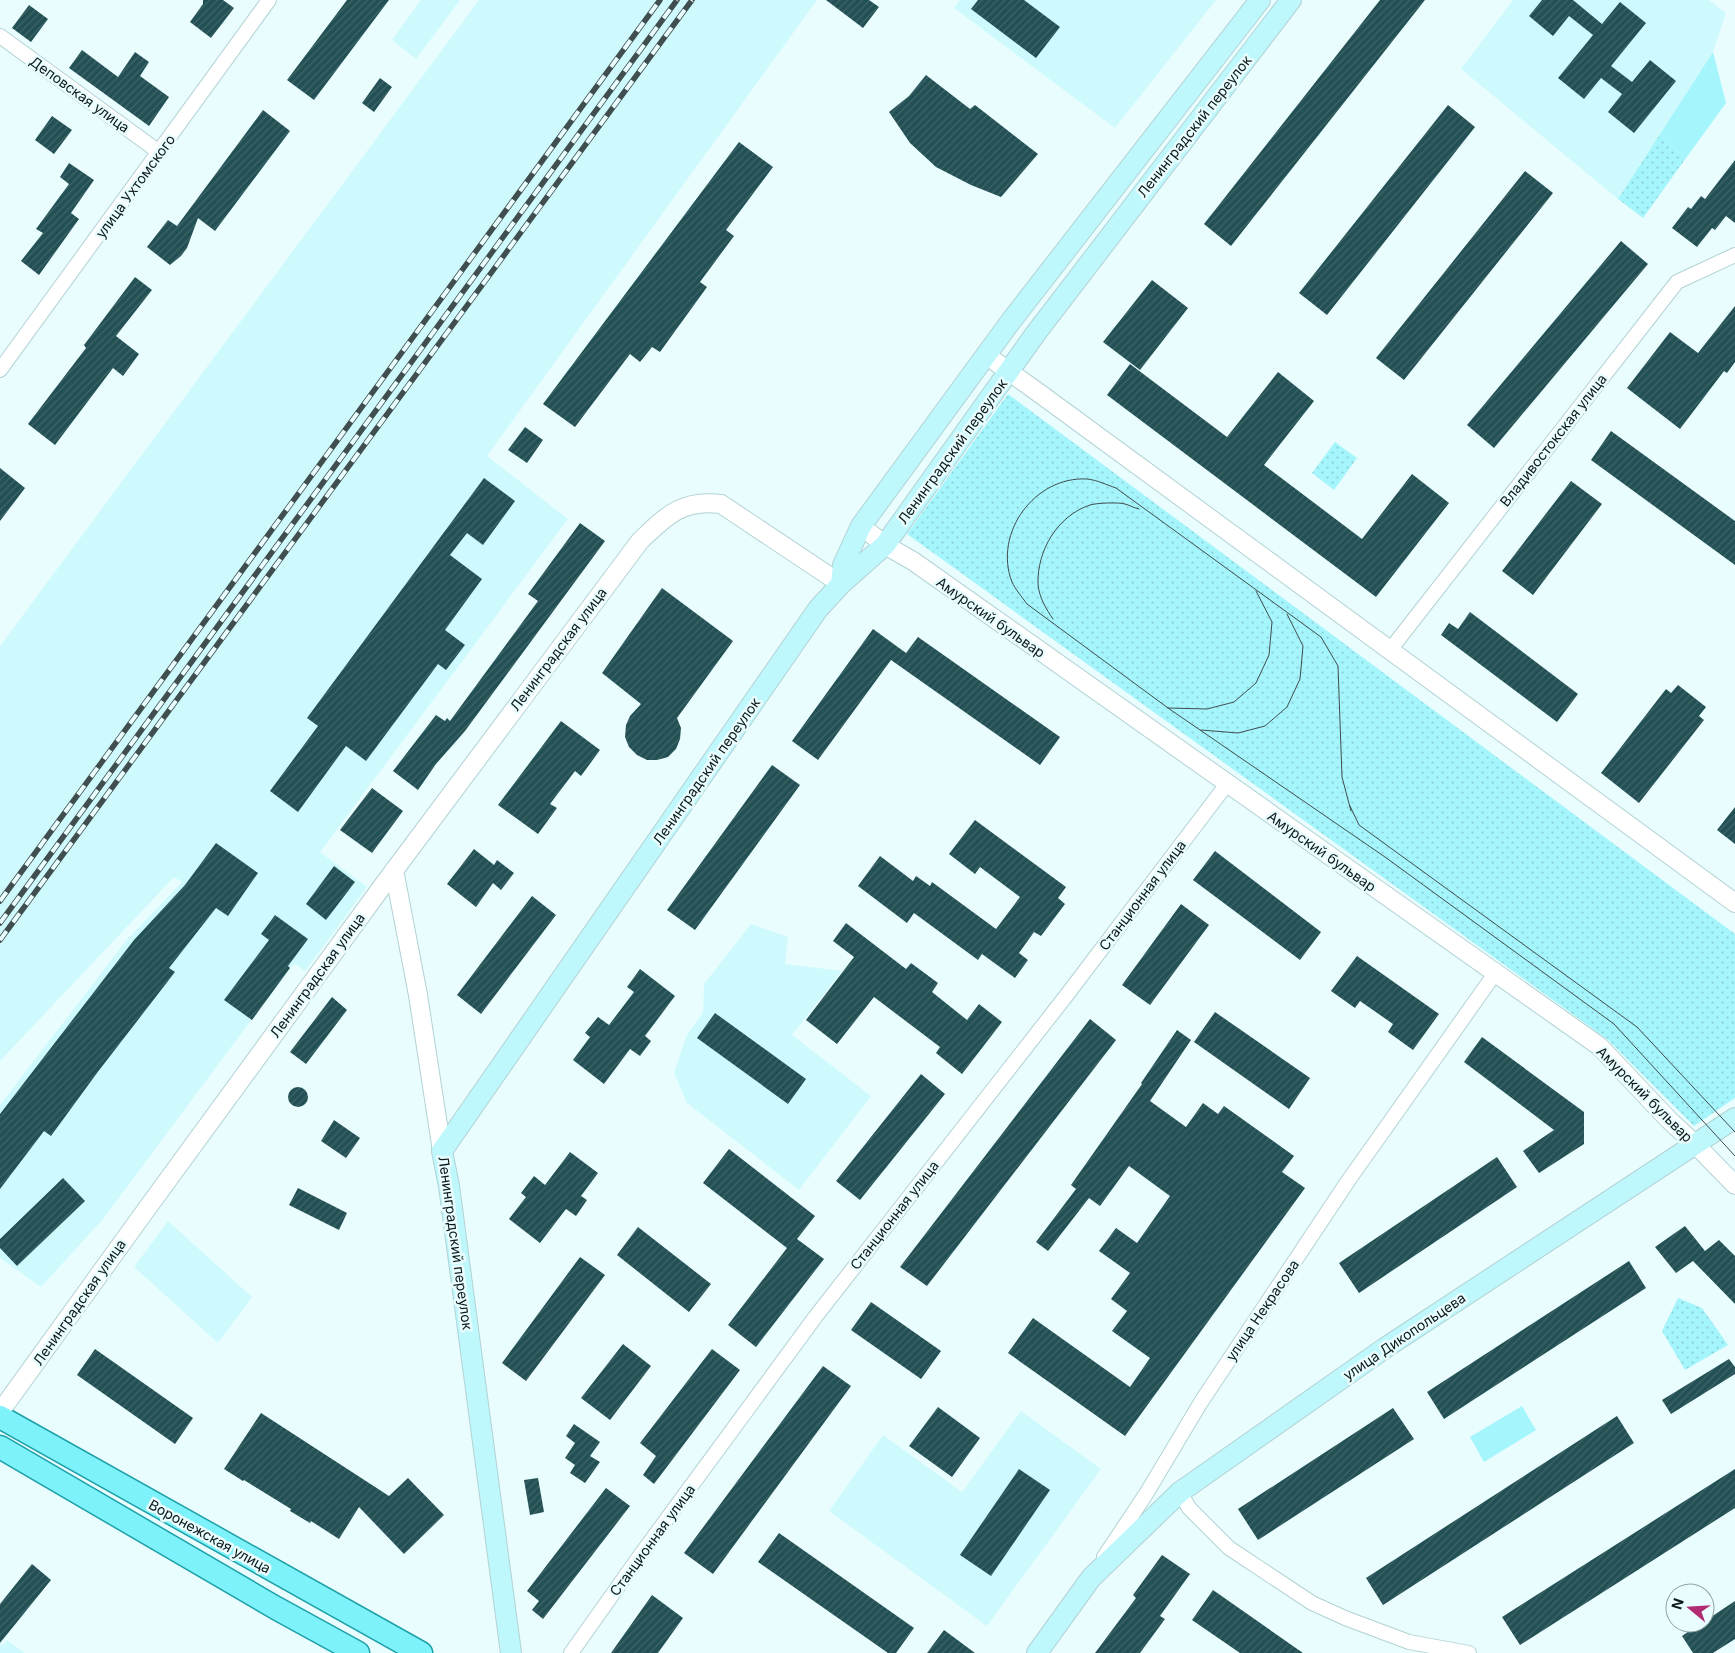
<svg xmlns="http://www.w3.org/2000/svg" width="1735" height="1653" font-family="Inter,sans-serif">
	<defs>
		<pattern id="park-dots" width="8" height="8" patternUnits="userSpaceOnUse" patternTransform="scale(1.25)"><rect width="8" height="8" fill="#a5f5fc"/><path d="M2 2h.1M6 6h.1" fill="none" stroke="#8dd1d7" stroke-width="1.8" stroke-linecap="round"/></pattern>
		<pattern id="building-hatch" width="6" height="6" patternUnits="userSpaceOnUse" patternTransform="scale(1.25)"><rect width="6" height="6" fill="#225054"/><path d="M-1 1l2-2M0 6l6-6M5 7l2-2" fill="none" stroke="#406568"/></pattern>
	</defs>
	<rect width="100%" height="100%" fill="#e9fdfe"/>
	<path fill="#cffafd" d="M421,0H460L416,59L392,40Z
		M479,0H817L487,456L568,519L320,852L367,887L305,971L295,964L290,968L103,1219L41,1287L0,1258V1105L126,941L182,882L174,877L0,1061V646Z
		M960,0H1216L1115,128L954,8Z
		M1513,0H1709L1726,13L1713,52L1618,199L1461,69Z
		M751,924L788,937L785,964L842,971L792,1035L871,1096L799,1190L687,1103L674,1073L686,1037L703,1012L704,984Z
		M168,1221L252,1297L218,1343L134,1267Z
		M1021,1411L1101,1469L987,1626L829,1511L883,1435L962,1492Z
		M7,1640L25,1653H0V1643L3,1645Z"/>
	<path fill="#a5f5fc" d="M1713,52L1726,103L1686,158L1660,134Z
		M1522,1406L1536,1430L1484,1462L1470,1437Z"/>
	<path fill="url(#park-dots)" d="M1660,134L1686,158L1643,218L1618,199Z
		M1008,394L1735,934V1098L1694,1126L1607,1039L907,534Z
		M1335,442L1357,458L1334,490L1312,473Z
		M1678,1298L1702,1308L1728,1345L1685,1370L1662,1331Z"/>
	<path fill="url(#building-hatch)" d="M203,0H223L234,8L211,38L190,22L203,4Z
		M347,0H389L314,100L287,80Z
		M826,0H869L879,7L863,28Z
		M978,0H1024L1060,27L1036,58L971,9Z
		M1380,0H1425L1231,246L1204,224Z
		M1542,0H1573L1602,24L1620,2L1646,23L1611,66L1632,82L1650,60L1676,81L1634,133L1608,112L1622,94L1601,78L1584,99L1558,78L1593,35L1569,16L1553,36L1529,16Z
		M29,5L48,19L31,42L12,28Z
		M82,50L118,77L135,52L149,62L140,76L169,97L149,126L69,68Z
		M926,75L970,109L975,105L1038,154L1001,197L971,185L936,167L910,143L889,112L909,96Z
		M380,78L392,87L374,112L362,103Z
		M1448,105L1475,127L1327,315L1299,293Z
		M263,110L290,131L215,231L198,218L187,248L181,256L170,265L147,247L168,220L177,226Z
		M52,116L72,130L54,154L35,140Z
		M739,142L773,167L726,230L734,236L700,282L707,287L660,352L652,347L640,362L630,354L575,427L543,404Z
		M1735,160V223L1726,216L1715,230L1712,228L1697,247L1672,228L1688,207L1691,209L1701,196L1705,199Z
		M69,163L94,180L71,213L79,219L39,275L21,261L43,233L36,229L69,184L60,177Z
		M1525,171L1553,193L1404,380L1376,358Z
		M1621,241L1648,264L1494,448L1467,425Z
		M135,277L152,290L116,336L139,354L123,376L113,368L55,445L28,424L86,348L84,345Z
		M1152,280L1188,308L1140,370L1103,342Z
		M1735,306V362L1727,373L1724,371L1680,429L1627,388L1670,332L1698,353Z
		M1130,364L1227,437L1278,372L1314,401L1264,465L1362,539L1412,474L1449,503L1376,597L1107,395Z
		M525,427L543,440L527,463L508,450Z
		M1611,431L1735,521V565L1591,460Z
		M0,468L25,488L0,521Z
		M484,478L515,501L483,545L467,533L450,555L482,579L445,630L465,645L446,670L438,664L366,761L346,746L298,812L270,791L318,726L307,718Z
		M1571,481L1602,504L1533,595L1502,571Z
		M580,523L605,541L465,731L436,764L418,790L393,771L436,715L445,721L447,718L450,721L538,601L528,594Z
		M662,588L733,641L677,718L681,728L680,739L676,749L668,757L657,760H647L637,755L629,747L625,737L626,725L630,716L641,704L602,673Z
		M1470,612L1578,694L1557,722L1441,635L1449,623L1458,629Z
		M873,629L906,653L918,637L1060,737L1040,765L891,660L818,760L792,741Z
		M1678,685L1706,707L1699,716L1704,720L1639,803L1601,773L1666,689L1671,693Z
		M561,721L600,750L581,776L575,771L550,804L557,808L538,834L498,805Z
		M772,765L800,785L695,930L667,910Z
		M372,788L403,811L372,853L340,830Z
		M1735,807V844L1717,830Z
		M975,820L1066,887L1058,898L1065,904L1041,936L1034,932L1019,953L1028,960L1015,978L982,954L978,960L914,913L907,923L858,886L880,856L913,881L916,876L930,886L932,882L996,929L1020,897L980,867L975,874L949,854Z
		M216,843L258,873L228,916L216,908L169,968L175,972L97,1073L51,1136L44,1131L0,1189V1114L134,940L185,885Z
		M474,849L494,865L497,860L514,873L501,890L493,883L476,907L447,884Z
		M1215,851L1321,932L1300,960L1193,880Z
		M334,866L355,882L326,920L306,904Z
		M532,896L556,915L481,1014L457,995Z
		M1181,904L1209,925L1150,1005L1122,985Z
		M275,915L308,939L288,966L290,968L252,1020L224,1000L269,940L261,934Z
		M846,923L906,969L911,963L938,983L932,992L967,1020L979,1004L1002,1022L962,1074L936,1053L940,1047L874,997L837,1044L806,1020L854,957L833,941Z
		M1357,956L1439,1014L1413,1050L1388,1032L1393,1024L1360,1001L1355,1008L1331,991Z
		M640,969L675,996L645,1036L651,1041L640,1056L630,1049L604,1084L573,1060L590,1037L585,1033L598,1017L609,1025L634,992L627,987Z
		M332,997L347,1010L306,1064L290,1052Z
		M1215,1012L1310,1078L1289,1109L1194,1042Z
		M715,1013L806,1079L788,1104L697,1038Z
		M1090,1019L1116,1040L927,1286L900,1267Z
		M1177,1030L1191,1040L1150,1101L1186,1127L1203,1103L1218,1114L1224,1106L1294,1156L1282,1172L1305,1188L1125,1436L1008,1353L1033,1318L1130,1387L1150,1358L1112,1331L1127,1311L1111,1299L1130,1273L1099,1251L1116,1228L1137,1243L1170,1196L1129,1166L1100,1206L1089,1198L1048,1251L1036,1242L1076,1189L1071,1185L1142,1084L1141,1083Z
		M1482,1037L1584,1112V1144L1539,1173L1523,1151L1554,1130L1464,1062Z
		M921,1074L945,1094L860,1200L836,1181Z
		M288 1097a10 10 0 1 1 20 0a10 10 0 1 1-20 0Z
		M334,1120L360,1138L346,1158L321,1141Z
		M729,1149L815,1216L797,1239L824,1259L756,1347L728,1325L787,1248L703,1183Z
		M570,1152L598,1173L581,1196L587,1200L576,1216L566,1209L540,1243L509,1219L526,1197L521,1193L534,1176L545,1185Z
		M1497,1157L1517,1187L1359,1293L1339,1263Z
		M63,1178L85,1201L17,1266L0,1248V1239Z
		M298,1188L347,1213L339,1230L289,1205Z
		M1685,1226L1705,1251L1719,1240L1735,1256V1304L1693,1261L1676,1273L1655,1247Z
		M638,1227L711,1284L689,1312L617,1255Z
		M580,1257L605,1275L526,1381L502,1363Z
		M1629,1261L1646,1288L1444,1419L1427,1392Z
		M871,1302L941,1351L921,1379L851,1330Z
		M623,1344L651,1366L610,1420L581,1398Z
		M95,1349L193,1418L175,1444L77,1375Z
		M712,1349L740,1370L654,1484L643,1475L656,1456L640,1443Z
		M1729,1359L1735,1367V1374L1671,1414L1662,1400Z
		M823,1366L851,1386L713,1574L684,1553Z
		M938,1407L980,1438L952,1477L909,1446Z
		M1393,1408L1414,1439L1258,1540L1238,1509Z
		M261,1413L389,1496L408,1478L444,1515L404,1554L359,1507L339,1539L311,1521L310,1523L290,1511L291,1509L244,1480L243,1481L224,1469Z
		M1617,1416L1634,1443L1383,1605L1366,1578Z
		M574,1424L600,1442L590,1456L600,1462L585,1483L570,1473L575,1465L565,1458L575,1443L566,1436Z
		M1019,1469L1050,1490L991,1576L960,1555Z
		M1735,1469V1508L1520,1645L1502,1617Z
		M538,1478L544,1512L530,1515L524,1480Z
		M606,1488L630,1506L543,1619L532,1610L539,1601L527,1591Z
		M779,1533L914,1628L896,1653H888L758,1562Z
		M1162,1555L1190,1574L1160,1616L1165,1619L1140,1653H1095L1136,1598L1133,1595Z
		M32,1564L51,1580L0,1643V1604Z
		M1213,1590L1303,1653H1240L1192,1620Z
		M652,1595L683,1618L658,1653H611Z
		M1735,1601V1639L1713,1653H1693L1682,1636L1701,1623H1705V1621Z
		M944,1630L975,1653H927Z"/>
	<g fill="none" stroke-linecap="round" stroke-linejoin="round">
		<g stroke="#b2d2d4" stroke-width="16">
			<path id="minor" d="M0,36L159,152
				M0,370L269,0
				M1390,650L1677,282L1735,255
				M1180,1492L1189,1508L1229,1548L1312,1603L1345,1618L1409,1642L1469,1653
				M1104,1557L1146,1494L1201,1402L1348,1181L1496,972
				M571,1653L639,1557L816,1316L1066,996L1227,784"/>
		</g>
		<g stroke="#b2d2d4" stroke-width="20">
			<path id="tertiary" d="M986,355L1039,393L1735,903
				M861,526L885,545L913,561L1599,1046L1669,1120L1695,1144L1735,1185
				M394,870L418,995L442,1151
				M0,1412L143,1214L384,884L640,541C666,516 682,499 721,504L841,584"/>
		</g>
		<g stroke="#b2d2d4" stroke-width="22">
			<path id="secondary" d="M841,584L843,565L861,526L1011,321L1260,0
				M511,1653L449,1186L442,1151L818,609L841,584L885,545L1036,333L1291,0
				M1037,1653L1091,1578L1180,1492L1385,1348L1735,1118"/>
		</g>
		<g stroke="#1ea0a9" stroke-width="25">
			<path id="primary" d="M0,1417L421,1653
				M0,1447L276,1608L358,1653"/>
		</g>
		<use href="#minor" stroke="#fff" stroke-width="14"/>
		<use href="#tertiary" stroke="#fff" stroke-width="18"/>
		<use href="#secondary" stroke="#bef8fd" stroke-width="20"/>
		<use href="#primary" stroke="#7ef2fa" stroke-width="22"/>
		<path stroke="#404e4f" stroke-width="1" d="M1053,619C1046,609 1039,597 1038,584C1037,551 1057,516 1090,505C1096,503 1119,502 1125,504C1129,505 1134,508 1139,509
			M1168,708L1207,709L1234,702L1256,683L1269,655L1272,622L1256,591
			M1201,730L1238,733L1265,726L1287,707L1300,679L1303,646L1287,614
			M1350,806L1359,825L1637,1027L1735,1132
			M1351,811L1342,777L1338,666L1321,637L1116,488C1107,485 1097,480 1087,479C1035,476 993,533 1012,582C1015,589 1022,597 1027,604L1168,708L1385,857L1614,1024L1735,1156"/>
		<g stroke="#404e4f" stroke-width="5.5">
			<path id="rail" d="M0,901L660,0
				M0,923L677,0
				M0,940L692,0"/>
		</g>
		<use href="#rail" stroke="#e9fdfe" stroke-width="4" stroke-dasharray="11" stroke-linecap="butt"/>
	</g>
	<g text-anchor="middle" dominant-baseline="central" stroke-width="5" stroke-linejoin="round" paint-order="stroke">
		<g font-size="14" fill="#0c1819" stroke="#e9fdfe">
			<text transform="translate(80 94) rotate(36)">Деповская улица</text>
			<text transform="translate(1194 126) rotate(-52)">Ленинградский переулок</text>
			<text transform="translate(135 186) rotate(-54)">улица Ухтомского</text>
			<text transform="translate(1553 440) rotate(-52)">Владивостокская улица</text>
			<text transform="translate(952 451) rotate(-54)">Ленинградский переулок</text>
			<text transform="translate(991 617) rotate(35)">Амурский бульвар</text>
			<text transform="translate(558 649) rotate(-53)">Ленинградская улица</text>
			<text transform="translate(706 771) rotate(-55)">Ленинградский переулок</text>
			<text transform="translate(1322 851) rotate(35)">Амурский бульвар</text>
			<text transform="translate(1142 895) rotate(-53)">Станционная улица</text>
			<text transform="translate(317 975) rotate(-54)">Ленинградская улица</text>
			<text transform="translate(1645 1094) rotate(45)">Амурский бульвар</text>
			<text transform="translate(894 1215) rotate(-52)">Станционная улица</text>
			<text transform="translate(456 1243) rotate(82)">Ленинградский переулок</text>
			<text transform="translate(79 1302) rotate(-55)">Ленинградская улица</text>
			<text transform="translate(1262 1310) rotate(-56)">улица Некрасова</text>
			<text transform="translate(1404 1336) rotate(-34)">улица Дикопольцева</text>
			<text transform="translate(210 1536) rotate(29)">Воронежская улица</text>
			<text transform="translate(652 1540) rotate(-54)">Станционная улица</text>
		</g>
	</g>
	<g transform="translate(1690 1608) rotate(288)"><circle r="24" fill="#e9fdfe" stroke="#91a1a2"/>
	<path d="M0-4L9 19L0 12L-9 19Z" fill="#b02b72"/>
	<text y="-8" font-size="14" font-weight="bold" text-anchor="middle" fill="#0c1819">N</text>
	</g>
</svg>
